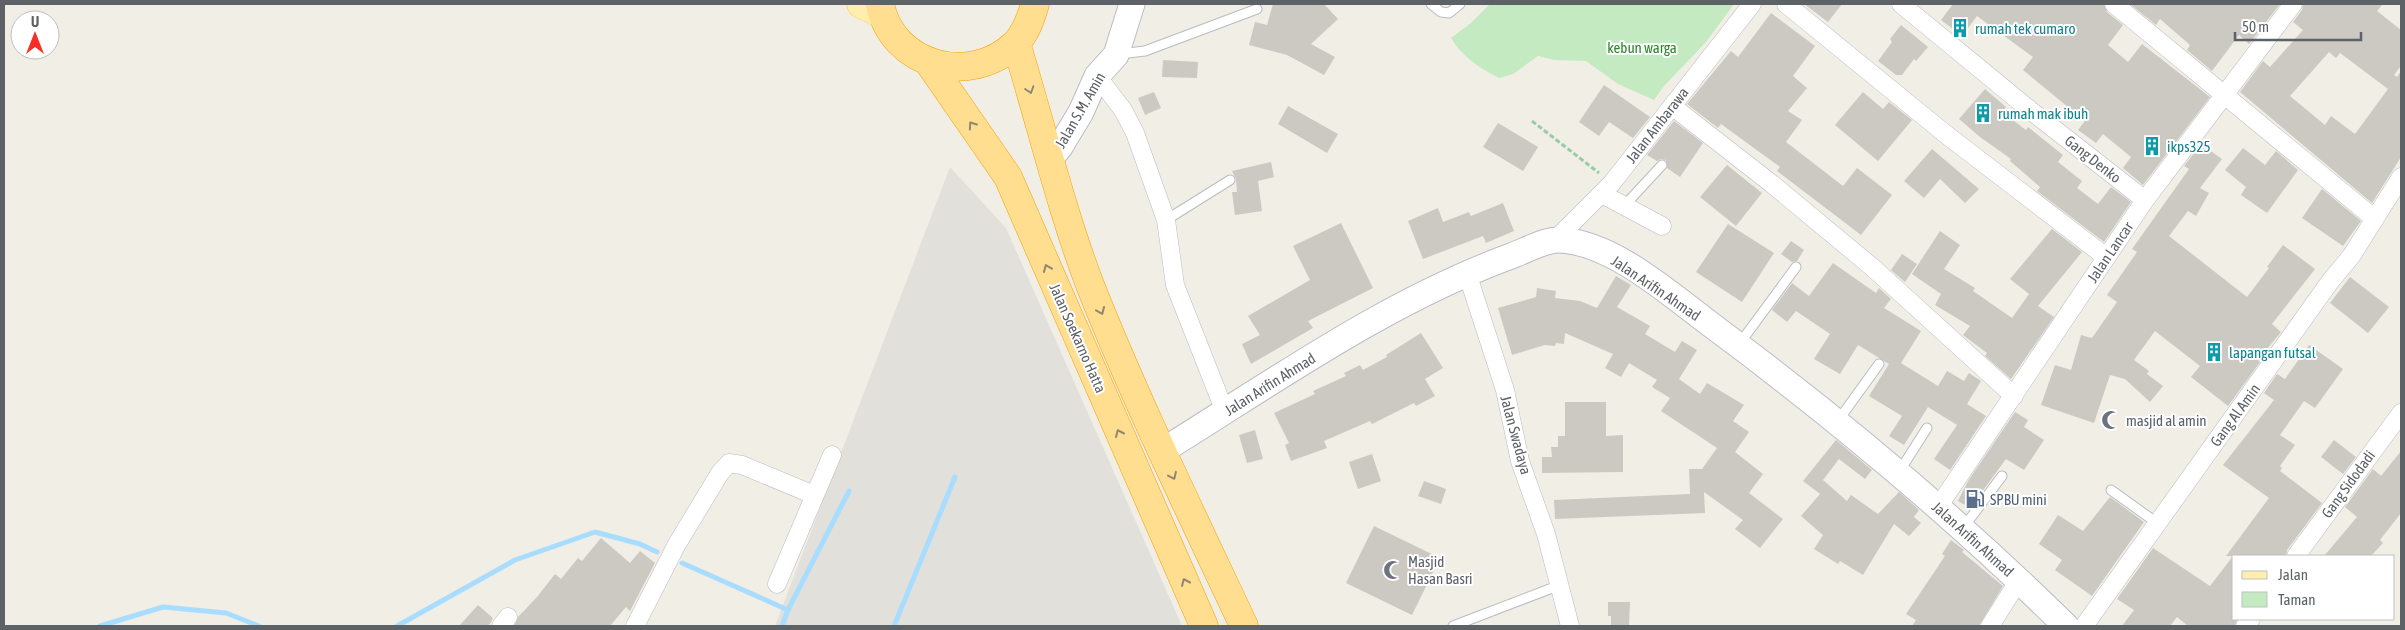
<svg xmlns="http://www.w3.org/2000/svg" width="2405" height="630" font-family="'Asap Condensed',sans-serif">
	<rect width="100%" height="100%" fill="#f1eee6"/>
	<path fill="#e2e0da" d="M950,167L1006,228L1182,626H775Z"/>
	<path fill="#c3eac1" d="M1490,4H1734L1706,42L1664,86L1654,100L1618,84L1586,61L1554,60L1538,56L1513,74L1499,78C1480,68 1462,57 1451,38L1471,23Z"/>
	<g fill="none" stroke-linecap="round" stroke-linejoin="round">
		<path stroke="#a8ddff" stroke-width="5" d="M682,563L788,610
			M100,626L163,607L226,613L259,626
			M397,626L515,560L595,532L640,544L657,552
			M782,626L788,610L849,491
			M894,626L955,477"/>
	</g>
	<path fill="#ccc9c3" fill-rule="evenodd" d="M1273,4H1324L1338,19L1311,44L1335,57L1324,75L1287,55L1249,45L1255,22L1267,25Z
		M1804,4H1842L1828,22Z
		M1953,4H2104L2107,12L2123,25L2108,45L2128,62L2142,44L2210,97L2143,185L2123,168L2131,157L2103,134L2096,143L2078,130L2085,121L2023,70L2033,57L1977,16L1962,36L1941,20Z
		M2130,4H2280L2249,44L2239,35L2212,71L2187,50L2190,45L2160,19L2156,25Z
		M2303,4H2383L2377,11L2401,30V66L2394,75L2397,77L2401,71V157L2372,203L2240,92L2263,61L2270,67L2303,30L2293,22L2302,10ZM2329,52L2336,58L2340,53L2388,89L2355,134L2331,116L2325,125L2290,96Z
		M1771,13L1815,46L1793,76L1807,88L1788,111L1802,120L1786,142L1843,186L1857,168L1892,195L1861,235L1777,171L1780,167L1721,124L1718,128L1687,104L1731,51L1738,57Z
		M1901,25L1928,47L1916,61L1914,59L1902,75H1896L1878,61L1892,42L1890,39Z
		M1163,60L1198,62L1197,78L1162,77Z
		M1604,85L1650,117L1633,138L1609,122L1599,136L1579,122Z
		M1985,89L2006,107L2002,112L2026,130L2028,127L2063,155L2058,162L2082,181L2077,188L2098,204L2111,187L2131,202L2104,242L2037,191L2040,187L2010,161L2011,159L1980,137L1959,119Z
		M1154,92L1161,108L1145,115L1138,98Z
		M1863,92L1883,109L1889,102L1912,120L1878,161L1835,125Z
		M1288,106L1338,134L1327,153L1278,124Z
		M1674,121L1703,143L1680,177L1667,168L1666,160L1661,159L1657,161L1647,155Z
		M1498,123L1538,147L1523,171L1483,147Z
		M2201,144L2222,159L2200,188L2209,193L2196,216L2188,211L2169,236L2247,297L2269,268L2267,267L2283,245L2315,269L2272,324L2281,332L2258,360L2260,362L2228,406L2191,377L2200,366L2155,331L2134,360L2149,371L2147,374L2163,386L2150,402L2125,379L2110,375L2094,423L2041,405L2055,365L2071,370L2081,335L2092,338L2117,302L2107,295L2137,252L2132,249L2189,169L2184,166Z
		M2243,148L2265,165L2276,151L2298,170L2267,213L2241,195L2246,187L2225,170Z
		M1932,149L1979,189L1965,203L1940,179L1924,198L1904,181Z
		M1271,162L1274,177L1258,181L1262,211L1235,215L1232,192H1237L1236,179L1232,171Z
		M1727,165L1762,193L1736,226L1700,197Z
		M2322,189L2361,221L2343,246L2302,218Z
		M1503,203L1514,231L1486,243L1483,236L1423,259L1408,221L1438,208L1443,222L1469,212L1471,216Z
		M1341,223L1373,288L1308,321L1313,328L1251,364L1242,344L1260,335L1248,316L1310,280L1293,246Z
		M1728,224L1774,253L1742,302L1696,272Z
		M2052,229L2082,252L2038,306L2054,317L2011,379L1985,356L1987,353L1963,335L1970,326L1935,305L1941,294L1912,274L1940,231L1960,245L1944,269L1975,288L1973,291L2012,318L2029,294L2010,279Z
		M1791,241L1804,250L1797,261L1792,262L1781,254Z
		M1902,254L1917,264L1905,282L1891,270Z
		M1833,263L1876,293L1879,288L1891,299L1884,308L1921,331L1901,363L1938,386L1947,371L1964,381L1969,373L1981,381L1967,404L1986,416L1950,470L1934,459L1957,425L1928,407L1904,445L1889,436L1902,416L1869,396L1889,364L1858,345L1840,374L1814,359L1830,334L1796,311L1787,322L1772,310L1792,283L1809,296Z
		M1616,276L1631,285L1617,307L1650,326L1645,334L1675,352L1682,341L1697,350L1679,379L1700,394L1707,383L1744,405L1733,421L1749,432L1735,452L1763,474L1749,493L1783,519L1760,548L1735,529L1743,520L1704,492L1705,513L1555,519L1554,500L1690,494L1689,469H1702L1717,448L1661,411L1670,398L1652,387L1657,380L1629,363L1621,377L1605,368L1613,354L1565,333L1564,344L1556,343L1555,346L1545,345L1512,355L1498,308L1536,297L1537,288L1556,291L1555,298L1580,301L1597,308Z
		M2350,277L2389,307L2368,333L2330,303Z
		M1421,333L1443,368L1425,379L1435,396L1416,406L1414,403L1372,424L1370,421L1324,441L1327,448L1291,461L1285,445L1289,443L1274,413L1315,394L1313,391L1346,376L1344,373L1360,365L1363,370L1387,357L1386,355Z
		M2309,345L2343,369L2315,408L2304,401L2280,435L2295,445L2280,466L2282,468L2280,471L2322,503L2287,550L2286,556H2234V619H2237L2235,626H2188L2177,617L2170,626H2122L2134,610L2117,599L2153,548L2210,586L2233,556H2226L2269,498L2223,465L2274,400L2264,393L2277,374L2285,379Z
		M1565,402H1606V436L1623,435V472L1542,473V457H1552L1551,447H1558V436H1565Z
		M2015,412L2028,420L2024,427L2044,440L2024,470L2006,459L1970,508L1958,501L1968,481Z
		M1255,430L1263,459L1247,463L1239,435Z
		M1836,440L1872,470L1865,479L1839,459L1823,480L1847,501L1851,495L1878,514L1899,492L1919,510L1914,517L1921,523L1909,536L1894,524L1863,575L1840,561L1838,564L1814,549L1823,535L1801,516L1820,494L1803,481Z
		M2334,440L2356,457L2343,474L2321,457Z
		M2401,451V513L2380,540L2383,543L2371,556H2324L2357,517L2345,507L2373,469L2381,476Z
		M1372,454L1381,481L1358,489L1349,462Z
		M1424,481L1446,489L1441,504L1418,496Z
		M2110,497L2144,522L2092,596L2055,570L2062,560L2039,544L2058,515L2083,531Z
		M1374,526L1440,558L1412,615L1346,583Z
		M601,538L630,563L640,551L655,563L630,611L626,607L610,626H514L518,617L537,597L555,574L561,579L578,558L582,561Z
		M1951,540L1964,550L1962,552L2003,586L1979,626H1912L1916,620L1906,614L1945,556L1942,554Z
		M1608,602H1630L1629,626H1611V616H1608Z
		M478,605L493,618L491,622L488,626H459Z"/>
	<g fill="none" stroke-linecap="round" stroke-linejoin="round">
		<g stroke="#b8bcc0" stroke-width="11">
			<path id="lane" d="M1431,4L1441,12L1449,13L1460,4
				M1119,54L1145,51L1257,9
				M1625,205L1662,165
				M1166,220L1230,180
				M1740,343L1796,267
				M1837,422L1879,364
				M1899,472L1927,428
				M2111,490L2157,523
				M1963,528L2002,476
				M1453,626L1560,585"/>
		</g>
		<g stroke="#b8bcc0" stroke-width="19">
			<path id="street" d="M1786,4L1948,136L2106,257
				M1901,4L2030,110L2145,200
				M2114,4L2375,219
				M1097,76L1123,110L1135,133L1166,220L1175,285L1225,412
				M1672,106L1772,184L1872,267L2014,396
				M1602,194L1662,226
				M1555,240L1612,183L1752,4
				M1467,273L1505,390L1520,461L1546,534L1570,626
				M1938,507L2145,200L2293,4
				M2296,556L2401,413
				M777,584L832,455
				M501,626L508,617
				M635,626L677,544L720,473L729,463L742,465L814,495
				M1990,626L2019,580
				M2084,626L2329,283L2352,255L2401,177
				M2245,626L2251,619"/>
		</g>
		<g stroke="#b9bdc3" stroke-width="27">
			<path id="secondary" d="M1049,160L1060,147L1081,112L1097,76L1116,55L1132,4
				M1162,451C1275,381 1386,302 1511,256C1525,251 1544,240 1558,240C1612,241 1672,296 1714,327C1838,419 1956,518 2066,626"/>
		</g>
		<g stroke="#fcc654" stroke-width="29">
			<path id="primary" d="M861,4L882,14"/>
		</g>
		<g stroke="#f79f00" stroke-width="29">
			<path id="highway" d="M880,4C892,66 970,87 1015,44C1026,33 1031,18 1035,4
				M1016,43C1041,124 1060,206 1090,285C1136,401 1191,513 1244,626
				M929,63L1008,177L1204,626"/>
		</g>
		<path stroke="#99cca6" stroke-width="3" stroke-dasharray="5 2.5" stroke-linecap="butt" d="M1532,121L1599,173"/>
		<use href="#lane" stroke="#fff" stroke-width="9"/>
		<use href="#street" stroke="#fff" stroke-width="18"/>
		<use href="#secondary" stroke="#fff" stroke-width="25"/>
		<use href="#primary" stroke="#ffeead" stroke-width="28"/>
		<use href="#highway" stroke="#ffde8f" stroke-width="28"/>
	</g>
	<defs><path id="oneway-chevron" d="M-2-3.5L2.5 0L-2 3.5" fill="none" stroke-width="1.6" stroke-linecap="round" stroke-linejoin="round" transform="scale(1.25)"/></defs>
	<g stroke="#8e8773">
		<use href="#oneway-chevron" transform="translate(1030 90) rotate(72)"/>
		<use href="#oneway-chevron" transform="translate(972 125) rotate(-125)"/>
		<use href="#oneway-chevron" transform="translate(1047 268) rotate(-113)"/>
		<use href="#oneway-chevron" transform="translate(1101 311) rotate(67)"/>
		<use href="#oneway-chevron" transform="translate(1119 433) rotate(-114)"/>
		<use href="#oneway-chevron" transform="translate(1173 476) rotate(65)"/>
		<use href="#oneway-chevron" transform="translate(1185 582) rotate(-114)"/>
	</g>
	<defs>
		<g id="building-bare" transform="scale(1.5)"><path d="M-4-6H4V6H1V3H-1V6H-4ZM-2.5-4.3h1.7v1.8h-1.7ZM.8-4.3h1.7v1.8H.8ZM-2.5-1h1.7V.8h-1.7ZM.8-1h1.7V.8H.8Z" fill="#0f9aa8" stroke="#fff" stroke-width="2.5" paint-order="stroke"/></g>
		<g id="mosque-bare" transform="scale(1.5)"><path d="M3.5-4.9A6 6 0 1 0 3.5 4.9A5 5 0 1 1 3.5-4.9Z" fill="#6b7280" stroke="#fff" stroke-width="2.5" paint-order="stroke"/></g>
		<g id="fuel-bare" transform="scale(1.5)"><path d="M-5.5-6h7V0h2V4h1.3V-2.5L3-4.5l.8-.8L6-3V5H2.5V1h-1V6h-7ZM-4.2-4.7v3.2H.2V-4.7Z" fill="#5c6f8a" stroke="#fff" stroke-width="2.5" paint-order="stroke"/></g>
	</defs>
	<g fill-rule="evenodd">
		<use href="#building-bare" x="1960" y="28"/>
		<use href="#building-bare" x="1983" y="113"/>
		<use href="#building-bare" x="2152" y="146"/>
		<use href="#building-bare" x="2214" y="352"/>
		<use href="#mosque-bare" x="2111" y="420"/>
		<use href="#fuel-bare" x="1975" y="499"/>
		<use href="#mosque-bare" x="1393" y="570"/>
	</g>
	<g text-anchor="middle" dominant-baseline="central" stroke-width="4" stroke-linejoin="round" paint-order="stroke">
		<g font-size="15" fill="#0d838f" stroke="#fff" text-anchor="start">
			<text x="1975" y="28">rumah tek cumaro</text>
			<text x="1998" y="113">rumah mak ibuh</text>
			<text x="2167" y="146">ikps325</text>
			<text x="2229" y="352">lapangan futsal</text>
		</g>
		<g font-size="15" fill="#2e852f" stroke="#fff">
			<text x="1642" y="47">kebun warga</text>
		</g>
		<g font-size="15" fill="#5d6267" stroke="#fff">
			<text transform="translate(1080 110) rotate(-60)">Jalan S.M. Amin</text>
			<text transform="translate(1657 125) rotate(-52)">Jalan Ambarawa</text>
			<text transform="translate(2093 159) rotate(38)">Gang Denko</text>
			<text transform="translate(2110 252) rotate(-56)">Jalan Lancar</text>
			<text transform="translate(1656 288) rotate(34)">Jalan Arifin Ahmad</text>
			<text transform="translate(1078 338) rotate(66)">Jalan Soekarno Hatta</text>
			<text transform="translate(1270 384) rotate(-32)">Jalan Arifin Ahmad</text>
			<text transform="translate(2235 415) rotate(-54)">Gang Al Amin</text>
			<text transform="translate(1516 435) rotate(75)">Jalan Swadaya</text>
			<text transform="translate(2348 484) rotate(-54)">Gang Sidodadi</text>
			<text transform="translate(1973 539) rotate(42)">Jalan Arifin Ahmad</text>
		</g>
		<g font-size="15" fill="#5b616d" stroke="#fff" text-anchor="start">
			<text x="2126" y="420">masjid al amin</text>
			<text x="1408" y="561">Masjid<tspan x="1408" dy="17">Hasan Basri</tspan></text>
		</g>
		<g font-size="15" fill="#4e5e75" stroke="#fff" text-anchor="start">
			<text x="1990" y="499">SPBU mini</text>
		</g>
	</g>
	<rect width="2405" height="630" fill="none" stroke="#5d6267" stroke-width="10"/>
	<rect x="2232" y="555" width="162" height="65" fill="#ffffff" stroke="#bec0c2"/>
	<rect x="2242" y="571" width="25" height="8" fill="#ffeead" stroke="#bec0c2"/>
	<text x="2278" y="580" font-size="15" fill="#5d6267">Jalan</text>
	<rect x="2242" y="592" width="25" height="15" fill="#c3eac1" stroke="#bec0c2"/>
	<text x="2278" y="605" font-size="15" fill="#5d6267">Taman</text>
	<g transform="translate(35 35)"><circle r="24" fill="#ffffff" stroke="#bec0c2"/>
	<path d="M0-4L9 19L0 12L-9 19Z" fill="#f62e26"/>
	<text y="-8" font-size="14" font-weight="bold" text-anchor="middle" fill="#5d6267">U</text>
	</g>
	<path d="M2235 32v8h126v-8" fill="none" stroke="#5d6267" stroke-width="2.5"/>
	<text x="2242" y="32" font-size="15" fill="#5d6267" stroke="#ffffff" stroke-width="4" paint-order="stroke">50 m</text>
</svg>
